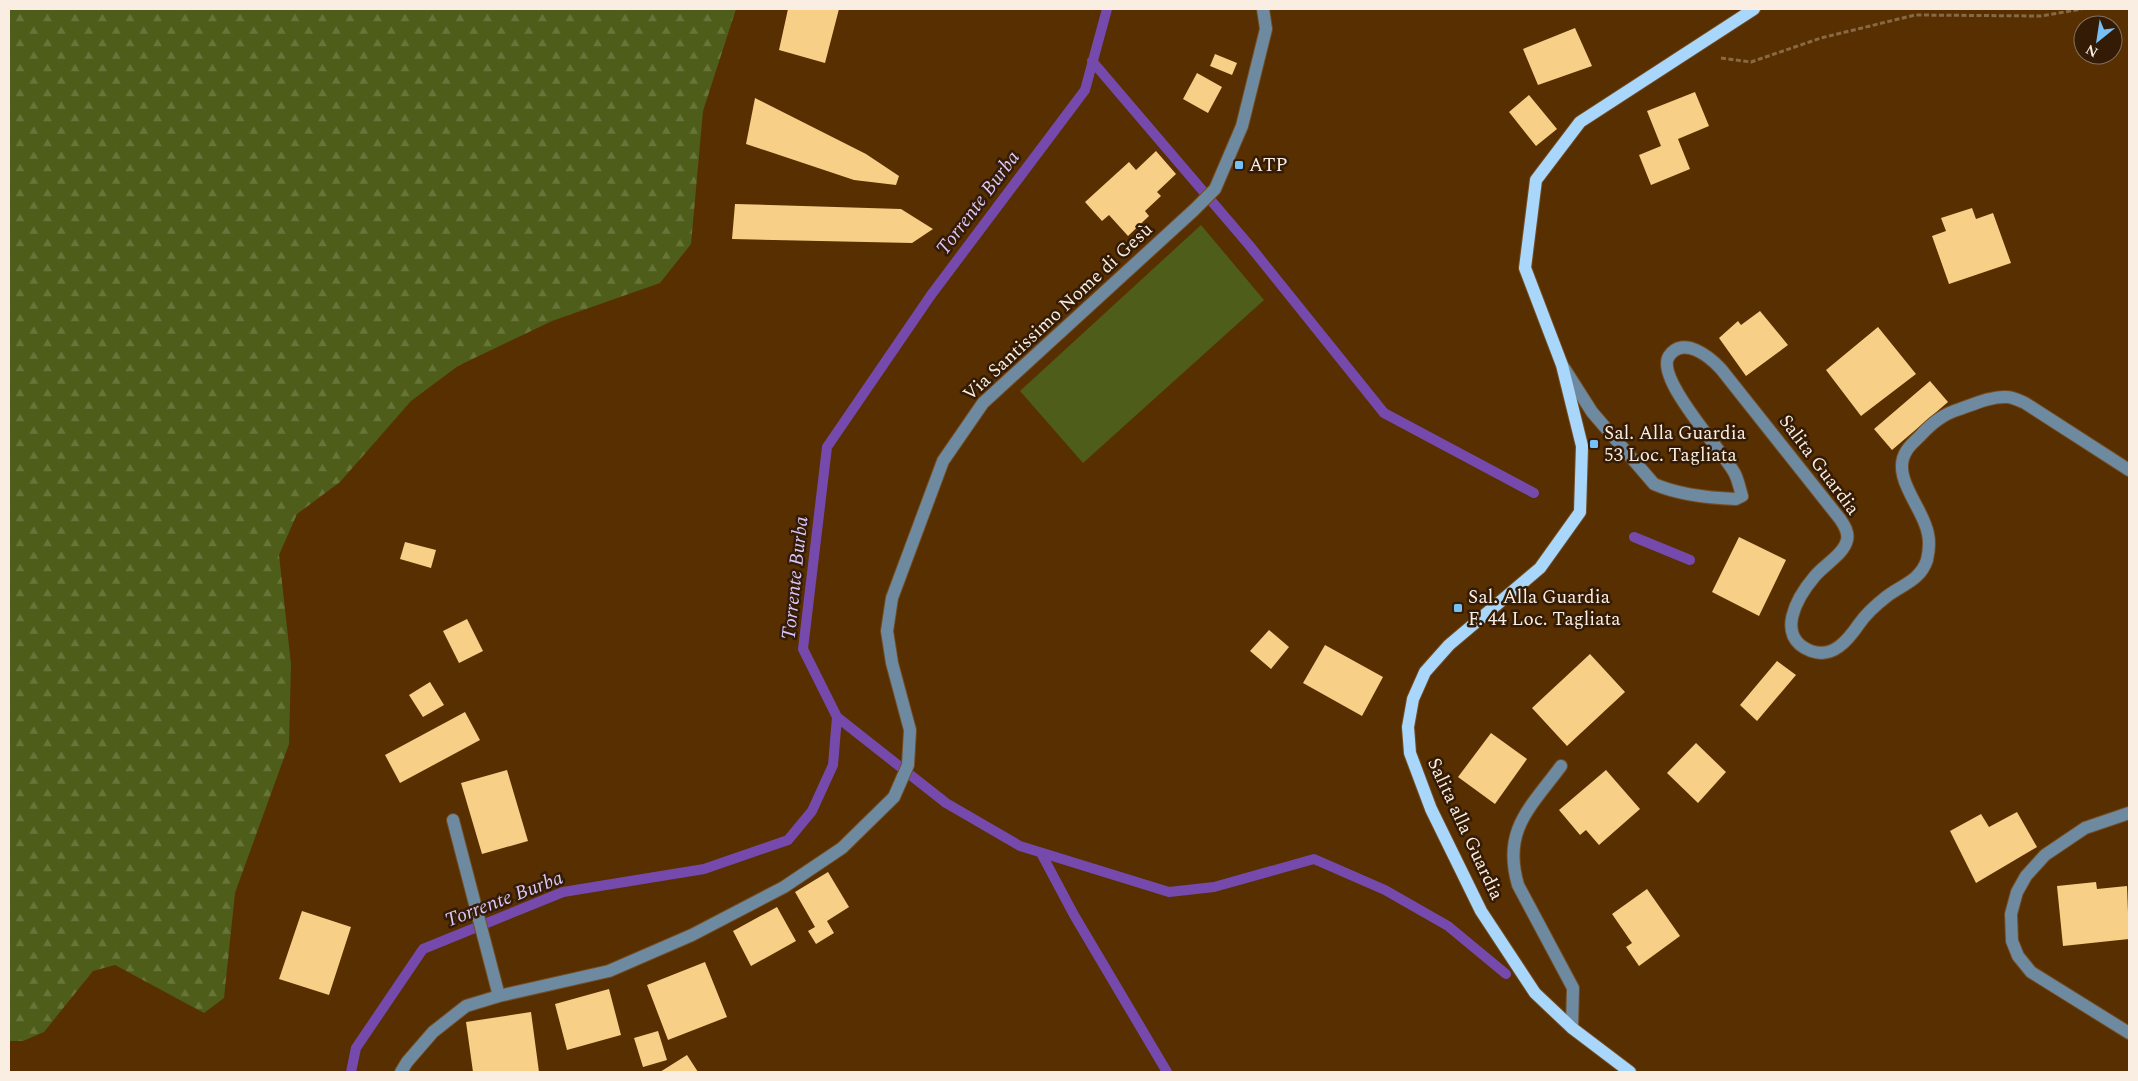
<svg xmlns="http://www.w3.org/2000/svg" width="2138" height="1081" font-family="Spectral,serif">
	<defs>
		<pattern id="forest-firs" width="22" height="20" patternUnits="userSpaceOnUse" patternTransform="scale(1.25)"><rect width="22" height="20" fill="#4e5d19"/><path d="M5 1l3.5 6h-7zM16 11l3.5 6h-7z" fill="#68753a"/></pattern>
	</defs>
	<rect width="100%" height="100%" fill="#582f00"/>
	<path fill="url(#forest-firs)" d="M9,9H736L703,111L691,244L660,283L552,321L458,366L411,401L340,482L297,514L279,555L291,664L289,744L235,893L224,998L204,1013L115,965L93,971L44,1032L23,1041H9Z"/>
	<path fill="#4e5d19" d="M1201,225L1264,300L1083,463L1020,391Z"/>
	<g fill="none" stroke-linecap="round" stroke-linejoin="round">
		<path stroke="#764aad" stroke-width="10" d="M1092,61L1249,245L1384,413L1534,493
			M1634,537L1690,560
			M837,717L946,803L1020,846L1169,892L1214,887L1314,859L1385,890L1448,926L1506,974
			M1041,853L1074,915L1167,1072
			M351,1072L356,1048L423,949L563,892L704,869L788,840L812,811L833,765L837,717L803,649L827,447L931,295L1085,90L1107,9"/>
	</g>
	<path fill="#f7cf86" d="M788,9H839L825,63L779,50Z
		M1575,28L1592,66L1538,85L1523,49Z
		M1215,54L1237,63L1232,75L1210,66Z
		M1197,73L1222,87L1208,113L1183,99Z
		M1695,92L1709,126L1678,139L1690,169L1651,185L1639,155L1661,146L1647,111Z
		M1529,95L1557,129L1536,146L1509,112Z
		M755,98L866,154L899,176L896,185L854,180L746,144Z
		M1156,151L1176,174L1157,192L1161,196L1145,211L1149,216L1128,236L1109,215L1102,221L1085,202L1129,162L1136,170Z
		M735,204L901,209L933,229L912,243L732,239Z
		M1972,208L1976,219L1993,213L2011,263L1949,284L1932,236L1946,231L1941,218Z
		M1760,311L1788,345L1746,376L1719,338L1738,321L1741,325Z
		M1878,327L1916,374L1861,416L1826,370Z
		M1930,381L1948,402L1892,450L1874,429Z
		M1739,537L1786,560L1759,616L1712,592Z
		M405,542L436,550L431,568L400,559Z
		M467,619L483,651L459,663L443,631Z
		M1269,630L1289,647L1271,669L1250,651Z
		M1325,645L1383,677L1362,716L1303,683Z
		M1590,654L1625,692L1567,746L1532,708Z
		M1777,661L1796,675L1757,721L1740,705Z
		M430,682L444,705L423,717L409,695Z
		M465,712L480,740L400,783L385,755Z
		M1491,733L1527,759L1495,804L1458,777Z
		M1696,743L1726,772L1698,803L1667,773Z
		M507,770L528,841L482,854L461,783Z
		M1606,770L1640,809L1599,845L1586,830L1580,835L1559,810Z
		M2017,812L2037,847L1976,883L1950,831L1981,814L1989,827Z
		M828,872L849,907L827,921L834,933L816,944L808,931L815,927L795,892Z
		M2096,882L2097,889L2127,886L2129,939L2063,946L2057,886Z
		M1647,889L1680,936L1639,966L1626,947L1632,943L1612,914Z
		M777,907L796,941L751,966L733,931Z
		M302,911L351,927L329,995L279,979Z
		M705,962L727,1017L668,1040L647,985Z
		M609,989L621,1035L567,1050L555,1004Z
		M531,1012L539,1072H473L466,1022Z
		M658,1031L667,1060L643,1067L634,1038Z
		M687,1055L698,1072H660Z"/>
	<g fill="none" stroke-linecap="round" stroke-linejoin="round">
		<g stroke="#724d24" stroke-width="14">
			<path id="minor" d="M1564,368L1592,412L1654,484C1679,495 1708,498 1736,499L1742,496C1740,489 1738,480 1735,474C1724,452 1654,378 1669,356C1683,335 1710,357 1721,369L1840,519C1844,525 1849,532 1847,540C1844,554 1824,565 1815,576C1797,597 1774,637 1811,651C1833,659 1848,640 1859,624C1866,614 1877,604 1886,597C1901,585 1920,581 1927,560C1929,551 1930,543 1928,534C1924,508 1889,476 1907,450C1910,445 1916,440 1920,436C1932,423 1943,414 1960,409C1974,404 1992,396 2007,397C2013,397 2020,401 2025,403L2129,470
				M1561,766C1530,808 1502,830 1518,885L1573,988L1572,1028
				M2129,813L2085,828L2045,855L2026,876L2017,892L2011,914L2012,941L2018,956L2031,972L2129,1033
				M453,820L499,996
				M401,1072L407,1062L433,1032L466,1006L499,996L609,971L692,935L784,887L842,848L894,797L908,765L910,730L892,663L887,631L892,598L943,461L983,403L1194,210L1215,189L1242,126L1266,29L1263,9"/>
		</g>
		<g stroke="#724d24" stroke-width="14">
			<path id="major" d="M1630,1072L1572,1028L1535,993L1481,911L1431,809L1410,753L1408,727L1413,699L1425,672L1449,645L1540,568L1580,512L1582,446L1562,365L1525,268L1536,180L1580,122L1754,9"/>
		</g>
		<path stroke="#896844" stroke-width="3" stroke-dasharray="5 2.5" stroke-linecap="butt" d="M1721,58L1751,62L1821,38L1915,15L2041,16L2082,9"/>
		<use href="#minor" stroke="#6e8aa0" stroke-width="12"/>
		<use href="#major" stroke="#a9d7fb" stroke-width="12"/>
	</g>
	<g fill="#75c0f6" stroke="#331b05" stroke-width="2">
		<rect x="1234" y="160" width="10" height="10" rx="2.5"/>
		<rect x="1589" y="439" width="10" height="10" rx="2.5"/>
		<rect x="1453" y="603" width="10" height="10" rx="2.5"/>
	</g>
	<g text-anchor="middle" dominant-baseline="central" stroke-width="5" stroke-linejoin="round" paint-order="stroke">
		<g font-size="19" fill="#faede2" stroke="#331b05" text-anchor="start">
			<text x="1249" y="165">ATP</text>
			<text x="1604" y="433">Sal. Alla Guardia<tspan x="1604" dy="22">53 Loc. Tagliata</tspan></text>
			<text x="1468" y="597">Sal. Alla Guardia<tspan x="1468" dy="22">F. 44 Loc. Tagliata</tspan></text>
		</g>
		<g font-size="19" fill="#faede2" stroke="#331b05">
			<text transform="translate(1058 312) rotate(-43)">Via Santissimo Nome di Gesù</text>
			<text transform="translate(1819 465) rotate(53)">Salita Guardia</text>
			<text transform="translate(1465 829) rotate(65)">Salita alla Guardia</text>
		</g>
		<g font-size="20" font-style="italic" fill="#dac7fb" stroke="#331b05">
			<text transform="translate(978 203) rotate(-53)">Torrente Burba</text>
			<text transform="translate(795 578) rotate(-84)">Torrente Burba</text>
			<text transform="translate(504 899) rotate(-21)">Torrente Burba</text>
		</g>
	</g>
	<rect width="2138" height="1081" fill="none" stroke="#faede2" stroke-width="20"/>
	<g transform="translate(2098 40) rotate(210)"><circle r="24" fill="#331b05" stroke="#836f5d"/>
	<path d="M0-4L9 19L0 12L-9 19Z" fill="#75c0f6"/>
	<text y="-8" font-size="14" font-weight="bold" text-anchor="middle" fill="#faede2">N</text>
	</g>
</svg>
